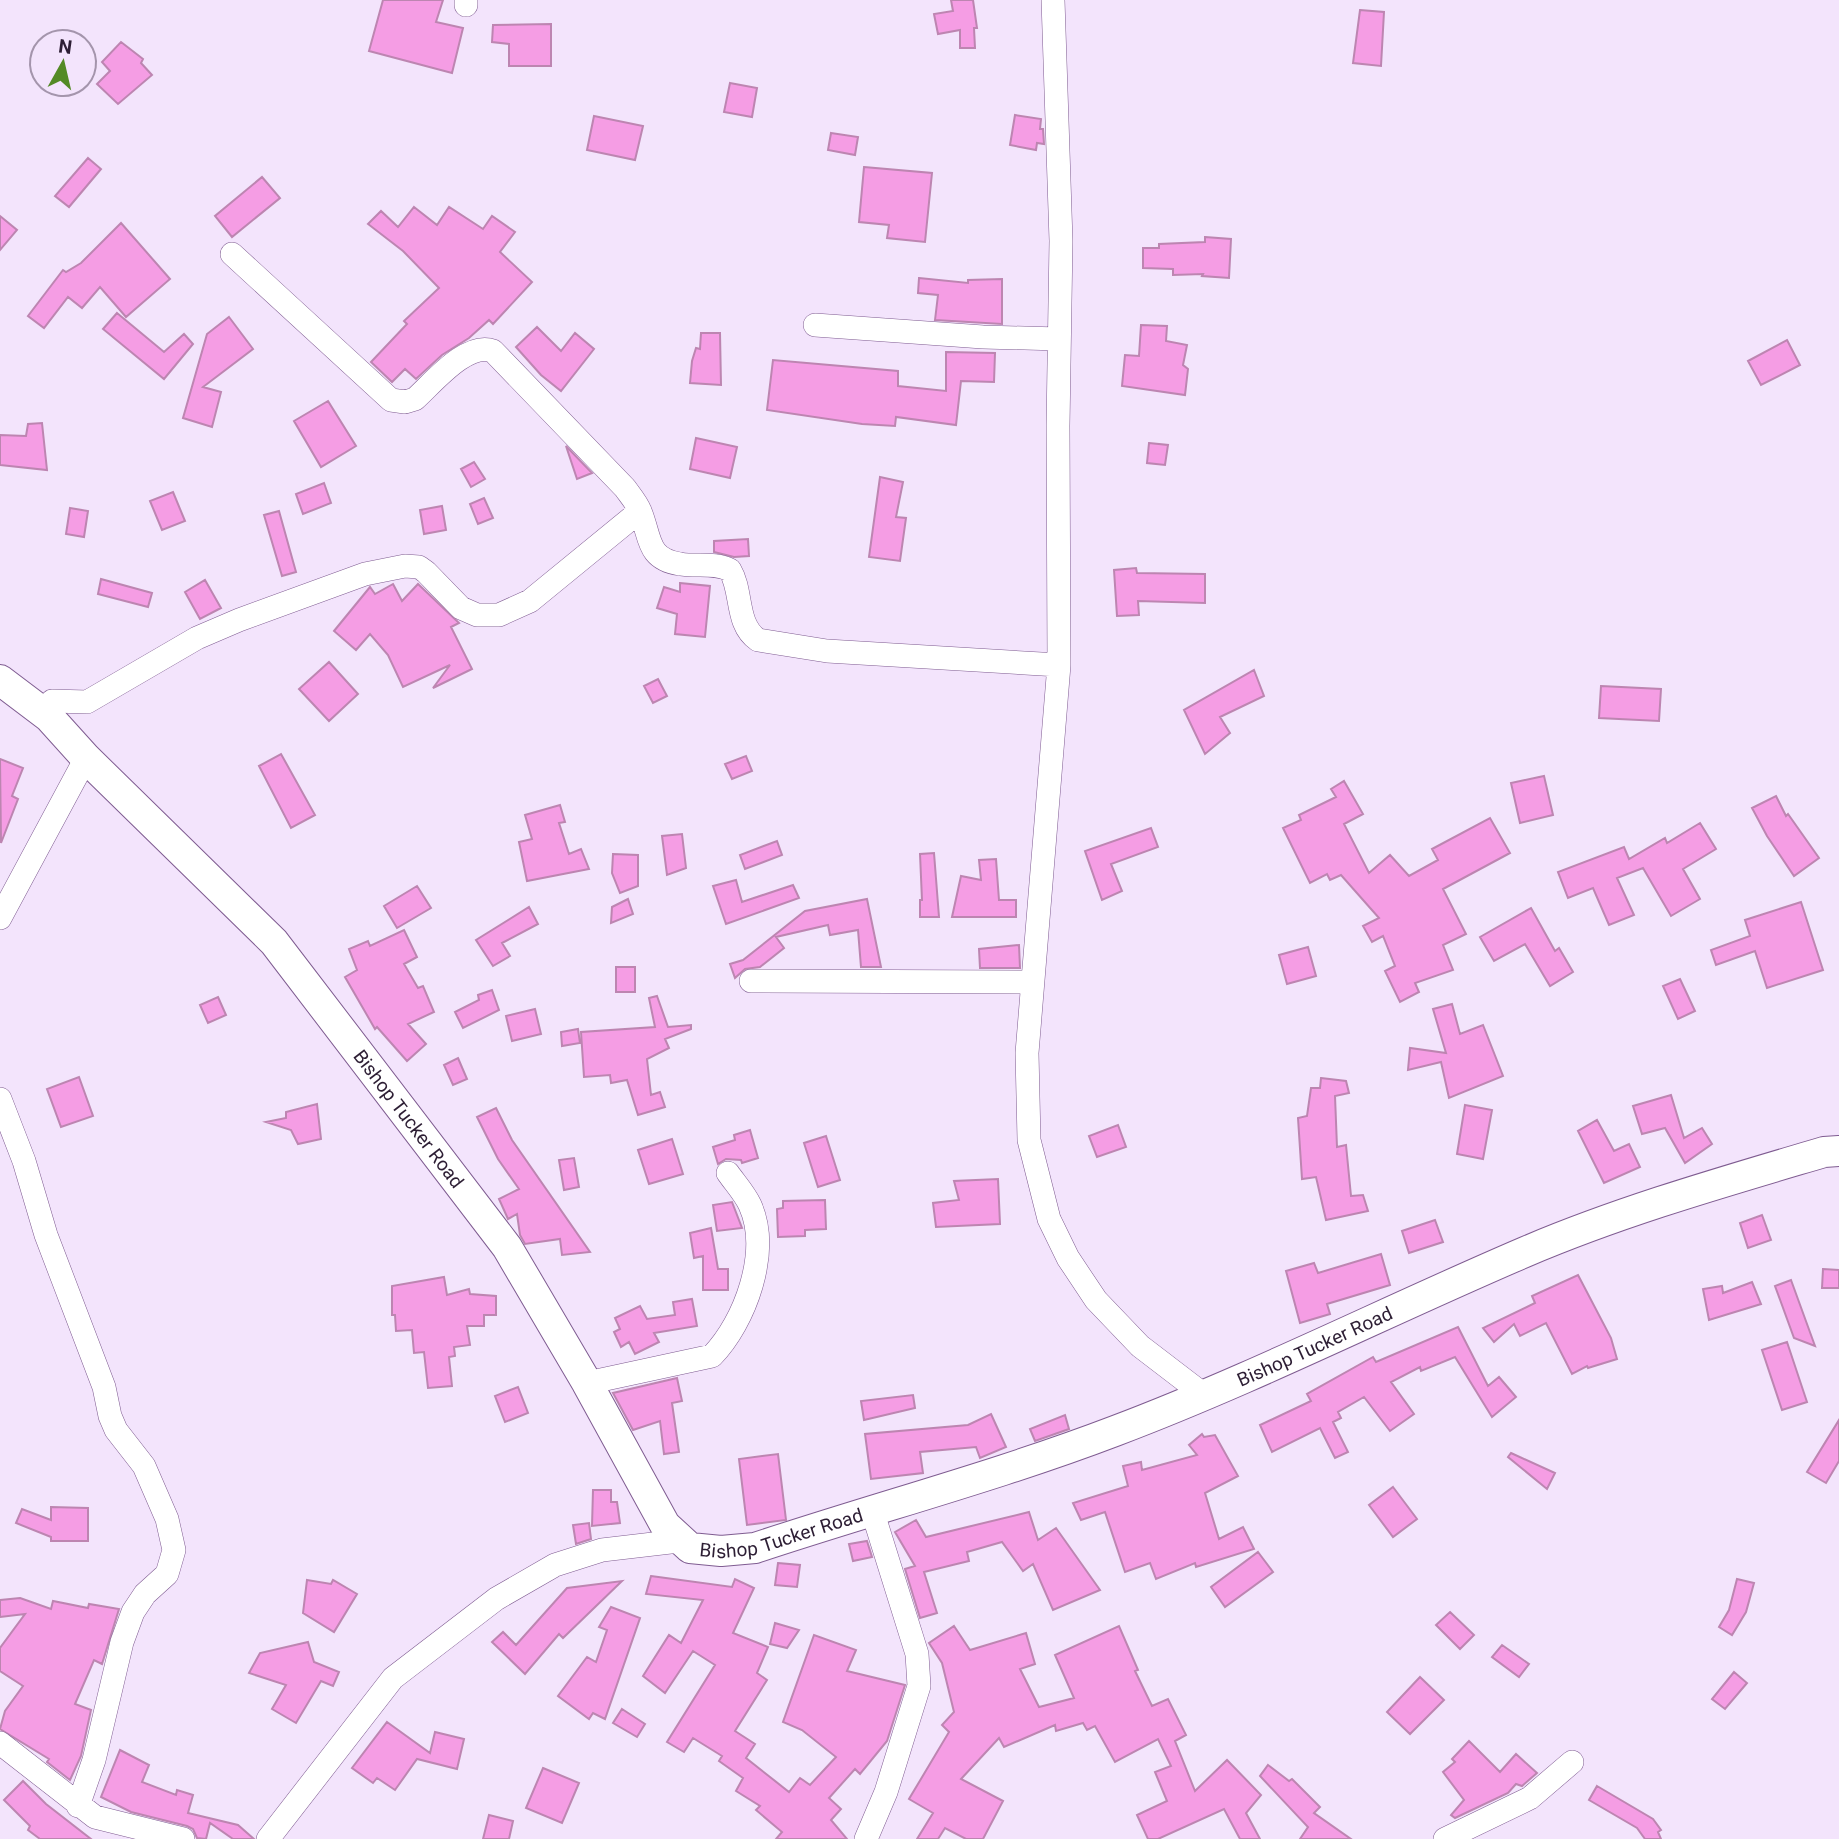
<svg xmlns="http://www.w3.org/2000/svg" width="1839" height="1839" font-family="Roboto,sans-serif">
	<rect width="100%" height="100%" fill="#f3e4fc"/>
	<path fill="#f59de4" stroke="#bd85b1" stroke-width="2" d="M383,0H443L436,22L463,28L452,73L369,51Z
		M951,0H973L977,28H974L975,48H960V30L938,34L934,14L953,11Z
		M1360,10L1384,12L1381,66L1353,63Z
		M551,24V66H509V44L492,42L493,25Z
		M121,42L143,59L141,63L152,75L118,104L97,84L110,71L102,62Z
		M730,83L757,88L752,117L724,112Z
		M1015,115L1041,119L1040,129H1043L1044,144L1037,143L1036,150L1010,145Z
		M594,116L643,126L635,160L587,150Z
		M831,133L858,137L855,155L828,150Z
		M88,158L101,169L69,207L55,196Z
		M864,167L932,173L925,242L887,238L889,225L859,222Z
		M262,177L280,198L232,237L215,216Z
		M414,207L437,225L449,207L483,229L492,216L515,232L500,252L532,282L493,324L489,320L469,338L442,355L416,379L405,369L392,382L371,362L407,324L404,321L439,288L403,251L368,224L381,211L398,227Z
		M0,216L17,230L0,250Z
		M121,223L170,279L126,317L100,287L82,308L68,297L44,328L28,316L63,270L66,272L81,263Z
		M1205,237L1231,239L1229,278L1202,276L1203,274L1173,275V269L1143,268V248H1159V244L1205,242Z
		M919,278L968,283V280L1002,279V324L935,320L938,295L918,293Z
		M117,313L164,352L184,334L193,344L164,379L103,329Z
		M229,317L253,349L203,387L221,392L212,427L183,418L207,334Z
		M1141,325L1167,326L1166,341L1187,345L1183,365L1188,369L1185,395L1122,386L1125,355L1139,356Z
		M537,327L561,351L575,333L594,349L561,391L541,375L516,347Z
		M701,333H720L721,385L690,383L692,361L696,348L700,349Z
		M1787,340L1800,365L1761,385L1748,361Z
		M946,352L995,353L994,382L961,381L956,425L896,417L895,426L862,424L767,410L773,360L898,371V386L946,391Z
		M328,401L356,446L321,467L294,421Z
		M42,423L47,470L0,465V435L26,436L28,424Z
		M696,438L737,447L730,478L690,469Z
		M1149,443L1168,445L1165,465L1147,463Z
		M566,446L592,473L577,479Z
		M474,462L485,479L471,487L461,469Z
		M880,477L903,482L896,517L906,518L900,561L869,557Z
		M324,483L331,503L303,514L296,494Z
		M173,492L185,521L162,530L150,501Z
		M484,498L493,518L478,524L470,504Z
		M442,506L446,530L424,534L420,510Z
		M70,508L88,511L84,537L66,534Z
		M279,511L296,572L282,576L264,515Z
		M748,539L749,556L734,557L714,552V541Z
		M1136,568L1137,573L1205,574V603L1138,601L1139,615L1117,616L1114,570Z
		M101,579L152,593L148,607L98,594Z
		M205,580L221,608L200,619L185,592Z
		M680,583L710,586L705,637L675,634L677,614L657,608L664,587L680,592Z
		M393,584L402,601L418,584L459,623L451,627L472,669L433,688L450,665L403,687L388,655L370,634L356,650L334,631L370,587L375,594Z
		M329,662L358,694L329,721L299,689Z
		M1254,670L1264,696L1220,717L1230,733L1205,754L1184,710Z
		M658,679L667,696L653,703L644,686Z
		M1601,686L1661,689L1659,721L1599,718Z
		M281,754L315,815L291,828L259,766Z
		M746,756L752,771L732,779L725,764Z
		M0,759L23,768L12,796L18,799L1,843Z
		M1544,776L1553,815L1520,823L1511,783Z
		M1344,781L1363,814L1344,824L1369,873L1390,855L1409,876L1438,860L1432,849L1490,818L1510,853L1443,889L1466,934L1443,945L1453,970L1415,983L1419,992L1400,1002L1385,971L1395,966L1383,936L1372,942L1363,926L1379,918L1341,875L1330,880L1327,874L1310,883L1283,828L1301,820L1299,815L1336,797L1331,789Z
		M1776,796L1786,816L1788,814L1819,858L1794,876L1767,836L1752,808Z
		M560,805L565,822L559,823L569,854L581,849L589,869L527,881L519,842L532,839L525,815Z
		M1700,823L1716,849L1683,869L1700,899L1671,916L1643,868L1617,878L1634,915L1609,925L1593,888L1568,898L1558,872L1624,847L1629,859L1665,838L1667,843Z
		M1151,828L1158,847L1111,864L1122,891L1102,900L1085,851Z
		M682,834L686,868L667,875L662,836Z
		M777,841L782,855L745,869L740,855Z
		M934,853L939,917H920V900H922L920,854Z
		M613,854L638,855V886L620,893L612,873Z
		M996,859L999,900H1016V917H952L961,876L981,880L979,860Z
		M736,880L742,902L793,885L799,898L726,924L713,886Z
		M417,886L431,908L397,928L384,906Z
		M628,899L633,914L611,923L612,907Z
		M867,899L881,967H861L858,930L830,935L828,925L776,937L784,948L760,967L745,969L735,978L730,964L743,960L805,911Z
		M1801,902L1823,970L1767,988L1755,951L1716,965L1711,950L1750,936L1745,920Z
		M529,907L538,924L502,943L510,956L493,966L476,940Z
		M1531,908L1555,951L1559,948L1573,972L1550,986L1525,944L1494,961L1480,937Z
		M404,930L417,957L404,964L418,988L423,986L434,1012L408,1024L426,1044L407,1061L377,1027L375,1029L345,977L357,970L349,949L368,941L370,946Z
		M1019,945L1020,968H980L979,949Z
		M1308,947L1316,976L1287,984L1279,955Z
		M616,967H635V992H616Z
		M1680,979L1695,1011L1678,1019L1663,986Z
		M492,990L499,1010L463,1028L455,1012L479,1000L478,995Z
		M657,996L668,1027L691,1025V1029L665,1039L669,1048L647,1059L651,1095L660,1092L665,1107L638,1115L627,1080L611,1083L610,1075L584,1077L581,1032L655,1027L649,998Z
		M218,997L226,1015L208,1023L200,1005Z
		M1452,1004L1460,1034L1483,1025L1503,1076L1449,1098L1441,1062L1408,1070L1410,1048L1446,1053L1433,1009Z
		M535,1009L541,1034L512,1041L506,1016Z
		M578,1029L580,1043L562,1046L561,1032Z
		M458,1058L467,1079L453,1085L444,1065Z
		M79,1077L93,1116L61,1127L47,1089Z
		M1321,1078L1346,1081L1349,1093L1335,1096L1337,1147L1346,1145L1351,1196L1363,1195L1368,1211L1326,1220L1316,1177L1302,1179L1298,1118L1307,1116L1311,1088H1320Z
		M1671,1095L1684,1138L1702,1128L1712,1144L1685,1163L1665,1128L1642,1134L1633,1106Z
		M317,1104L321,1139L298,1144L291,1130L266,1122L286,1118V1112Z
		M1465,1105L1492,1110L1483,1159L1457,1154Z
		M496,1108L512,1140L590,1252L562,1255L560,1239L525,1244L520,1235L517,1214L508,1219L499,1199L519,1189L498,1159L477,1117Z
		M1597,1120L1614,1151L1629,1144L1640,1167L1604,1183L1578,1131Z
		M1118,1125L1126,1147L1097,1157L1089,1136Z
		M750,1130L758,1158L742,1163L741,1160L726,1159L718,1164L713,1147L735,1140L734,1135Z
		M826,1136L840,1180L818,1187L804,1143Z
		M672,1139L683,1174L649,1184L638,1150Z
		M574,1158L579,1187L564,1190L559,1160Z
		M998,1179L1000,1224L936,1227L933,1203L959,1200L954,1181Z
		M825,1200L826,1229L805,1230V1236L778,1237L777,1209L783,1208V1201Z
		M732,1202L742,1228L717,1231L713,1205Z
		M1762,1215L1771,1240L1748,1248L1740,1223Z
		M1435,1220L1443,1242L1409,1253L1402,1231Z
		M711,1228L718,1269H728V1290H703V1256L694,1258L690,1233Z
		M1381,1254L1390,1285L1327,1304L1330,1314L1300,1323L1286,1271L1314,1263L1318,1273Z
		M1823,1269L1839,1270V1288H1822Z
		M1578,1275L1611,1338L1617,1359L1588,1368L1587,1366L1572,1374L1546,1323L1520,1336L1514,1324L1494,1342L1483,1328L1535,1303L1532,1296Z
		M444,1277L447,1295L469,1289L470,1294L496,1296V1315H484V1326H467L470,1345L454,1347L455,1356L449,1357L452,1386L428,1388L424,1352L414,1353L412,1330L396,1331L395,1315H392V1286Z
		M1791,1280L1815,1346L1794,1338L1775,1286Z
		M1752,1282L1761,1304L1709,1320L1703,1289L1722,1286L1723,1293Z
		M692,1299L697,1326L654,1333L659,1342L635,1354L629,1342L621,1347L614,1332L620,1329L615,1318L640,1306L647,1319L675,1315L673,1302Z
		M1458,1327L1488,1386L1499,1377L1516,1397L1492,1417L1455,1357L1421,1371L1420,1367L1391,1382L1414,1414L1390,1431L1364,1397L1338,1412L1341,1418L1333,1422L1348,1452L1335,1458L1320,1428L1272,1452L1260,1425L1311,1401L1307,1394L1373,1357L1376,1362Z
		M1787,1342L1807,1402L1782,1410L1762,1350Z
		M677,1378L682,1401L672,1403L679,1452L664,1454L660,1421L633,1430L613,1393Z
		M518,1387L528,1413L505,1422L495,1396Z
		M913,1395L915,1408L864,1420L861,1401Z
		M991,1414L1006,1447L980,1458L976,1447L920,1452L923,1473L871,1479L865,1434L968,1425Z
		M1065,1415L1069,1429L1035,1441L1030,1429Z
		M1839,1420V1461L1826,1483L1807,1472Z
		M1202,1434L1204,1437L1215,1435L1238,1476L1205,1493L1219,1539L1243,1527L1254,1549L1196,1567L1195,1563L1156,1579L1150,1563L1125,1572L1105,1512L1081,1520L1073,1503L1128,1486L1123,1466L1141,1462L1142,1470L1197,1455L1189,1445Z
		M1511,1453L1555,1473L1547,1489L1508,1457Z
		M778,1454L786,1520L747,1525L739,1459Z
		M1393,1487L1417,1519L1393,1537L1369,1505Z
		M593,1490H611V1502H617L620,1523L592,1526Z
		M51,1507L88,1508V1541H51V1537L16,1523L22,1509L51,1520Z
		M1029,1512L1038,1540L1056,1528L1100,1590L1053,1610L1033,1564L1023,1571L1002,1542L967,1552L969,1561L924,1572L937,1613L920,1618L905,1569L915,1566L895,1532L916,1520L926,1537Z
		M589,1523L591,1539L576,1544L573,1525Z
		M867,1541L872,1557L853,1561L849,1544Z
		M1258,1552L1273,1572L1225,1607L1211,1587Z
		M778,1563L800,1565L797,1587L775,1585Z
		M651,1576L732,1587L735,1579L754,1588L733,1633L768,1647L757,1673L767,1680L735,1731L755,1744L746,1758L789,1792L800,1778L810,1785L836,1757L802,1730L783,1722L814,1635L856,1650L847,1671L905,1685L887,1741L860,1774L855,1769L829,1798L841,1809L831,1820L847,1839H776L782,1832L756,1810L760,1806L736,1791L743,1778L719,1761L722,1756L693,1738L684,1752L667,1742L715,1665L693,1651L665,1693L643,1676L669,1635L681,1643L703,1600L646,1594Z
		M1737,1579L1754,1583L1746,1612L1732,1635L1719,1627L1729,1610Z
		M307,1580L331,1584L333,1580L357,1594L334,1632L303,1613Z
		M622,1581L563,1638L559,1634L525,1674L492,1642L503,1632L516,1645L567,1588Z
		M20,1598L51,1609L53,1601L88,1608L89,1604L119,1609L102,1664L94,1660L75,1704L91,1710L81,1756L70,1780L47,1762L49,1759L0,1729L5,1711L23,1686L0,1671V1648L25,1614L0,1617V1600Z
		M611,1607L640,1618L605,1719L593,1713L589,1719L558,1696L587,1657L596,1662L607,1630L599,1627Z
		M1450,1612L1474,1635L1460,1649L1436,1625Z
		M775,1623L799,1630L787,1648L770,1644Z
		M954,1626L970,1650L1026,1633L1035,1664L1020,1669L1039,1707L1074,1698L1055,1655L1119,1626L1138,1670L1135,1671L1152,1706L1168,1699L1186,1735L1175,1741L1195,1791L1227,1760L1261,1795L1246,1813L1260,1839H1240L1224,1809L1158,1839H1148L1137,1815L1167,1801L1155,1772L1171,1766L1158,1739L1115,1762L1095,1726L1087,1730L1083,1723L1056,1731L1055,1725L1004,1747L999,1738L961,1779L1003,1801L983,1839H966L945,1828L938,1839H917L933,1813L909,1799L949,1732L942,1725L954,1712L942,1663L929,1643Z
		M308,1642L314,1662L339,1672L333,1686L321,1681L296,1723L272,1709L286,1685L249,1673L260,1653Z
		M1502,1645L1529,1664L1519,1677L1492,1657Z
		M1734,1672L1747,1683L1725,1709L1712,1699Z
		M1420,1677L1444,1700L1410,1734L1387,1712Z
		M622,1709L645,1724L637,1737L613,1723Z
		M387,1722L430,1753L435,1732L464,1739L457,1769L417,1759L395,1790L377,1778L373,1783L352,1768Z
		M1469,1741L1500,1772L1516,1754L1537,1773L1522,1786L1516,1784L1508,1793L1455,1818L1451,1815L1464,1800L1443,1772L1455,1762L1452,1759Z
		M120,1750L149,1765L142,1782L176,1795L177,1790L193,1795L188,1813L238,1825L254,1839H233L210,1823L206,1839L197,1838L193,1829L187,1826L131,1812L101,1797Z
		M1268,1765L1289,1781L1292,1779L1320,1807L1314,1813L1351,1839H1300L1308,1827L1260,1776Z
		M543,1768L579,1783L562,1823L526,1808Z
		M23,1781L46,1804L91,1839H40L28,1830L30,1826L4,1800Z
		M1597,1786L1653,1819L1661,1830L1658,1832L1661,1839H1645L1637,1828L1589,1800Z
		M489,1815L513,1821L509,1839H483Z"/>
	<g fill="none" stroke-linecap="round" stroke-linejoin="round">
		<g stroke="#7f5c91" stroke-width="24">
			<path id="minor" d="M1053,0L1061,241L1058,426L1059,665L1027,1053L1029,1140L1049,1219L1068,1258L1096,1300L1140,1346L1204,1395
				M466,5V0
				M232,254L391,400L405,402L415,399C433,383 467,341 493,351L625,488C630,495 637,503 640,511C651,537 646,559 680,564C697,567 714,562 730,570C743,592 735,624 758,640L827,651L1059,665
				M815,325L983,337L1059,339
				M52,701L87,702L197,638L239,620L365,574L405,566L419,567L426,572L461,608L477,615H499L530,601L640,511
				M0,918L86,758
				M751,981L1032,982
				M0,1099L24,1161L46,1235L104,1387L110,1416L116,1430L144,1466L167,1519L174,1550L167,1574L145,1594L133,1612L122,1642L94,1760L78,1806
				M587,1383L712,1356C745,1322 771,1252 750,1205C745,1194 735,1183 728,1173
				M0,1743L95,1817L183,1839
				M268,1839L393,1678L496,1599L555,1565L602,1550L679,1541
				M866,1839L886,1792L919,1686L917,1654L872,1510
				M1445,1839L1530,1798L1572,1762"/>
		</g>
		<g stroke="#7f5c91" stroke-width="32">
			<g id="major">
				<path id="s1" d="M0,680L49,717L86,758L274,942L507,1247L587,1383L665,1525L690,1548L721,1551L755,1548C875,1508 997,1476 1115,1431C1255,1378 1387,1311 1525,1252C1621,1211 1723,1182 1824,1152L1839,1151"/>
			</g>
		</g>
		<use href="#minor" stroke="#fff" stroke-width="23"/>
		<use href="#major" stroke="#fff" stroke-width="30"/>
	</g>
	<g text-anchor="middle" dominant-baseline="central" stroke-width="7" stroke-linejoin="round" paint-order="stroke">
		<g font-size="19" fill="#2d1e34" stroke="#f3e4fc">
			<text stroke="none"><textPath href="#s1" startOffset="602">Bishop Tucker Road</textPath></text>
			<text stroke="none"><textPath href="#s1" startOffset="1778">Bishop Tucker Road</textPath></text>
			<text stroke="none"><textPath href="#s1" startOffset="1211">Bishop Tucker Road</textPath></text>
		</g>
	</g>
	<g transform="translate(63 63) rotate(8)"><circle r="33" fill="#f3e4fc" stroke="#a495ac" stroke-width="2"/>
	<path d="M0-5L12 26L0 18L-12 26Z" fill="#538a25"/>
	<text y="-10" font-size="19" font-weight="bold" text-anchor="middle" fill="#2d1e34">N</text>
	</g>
</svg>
